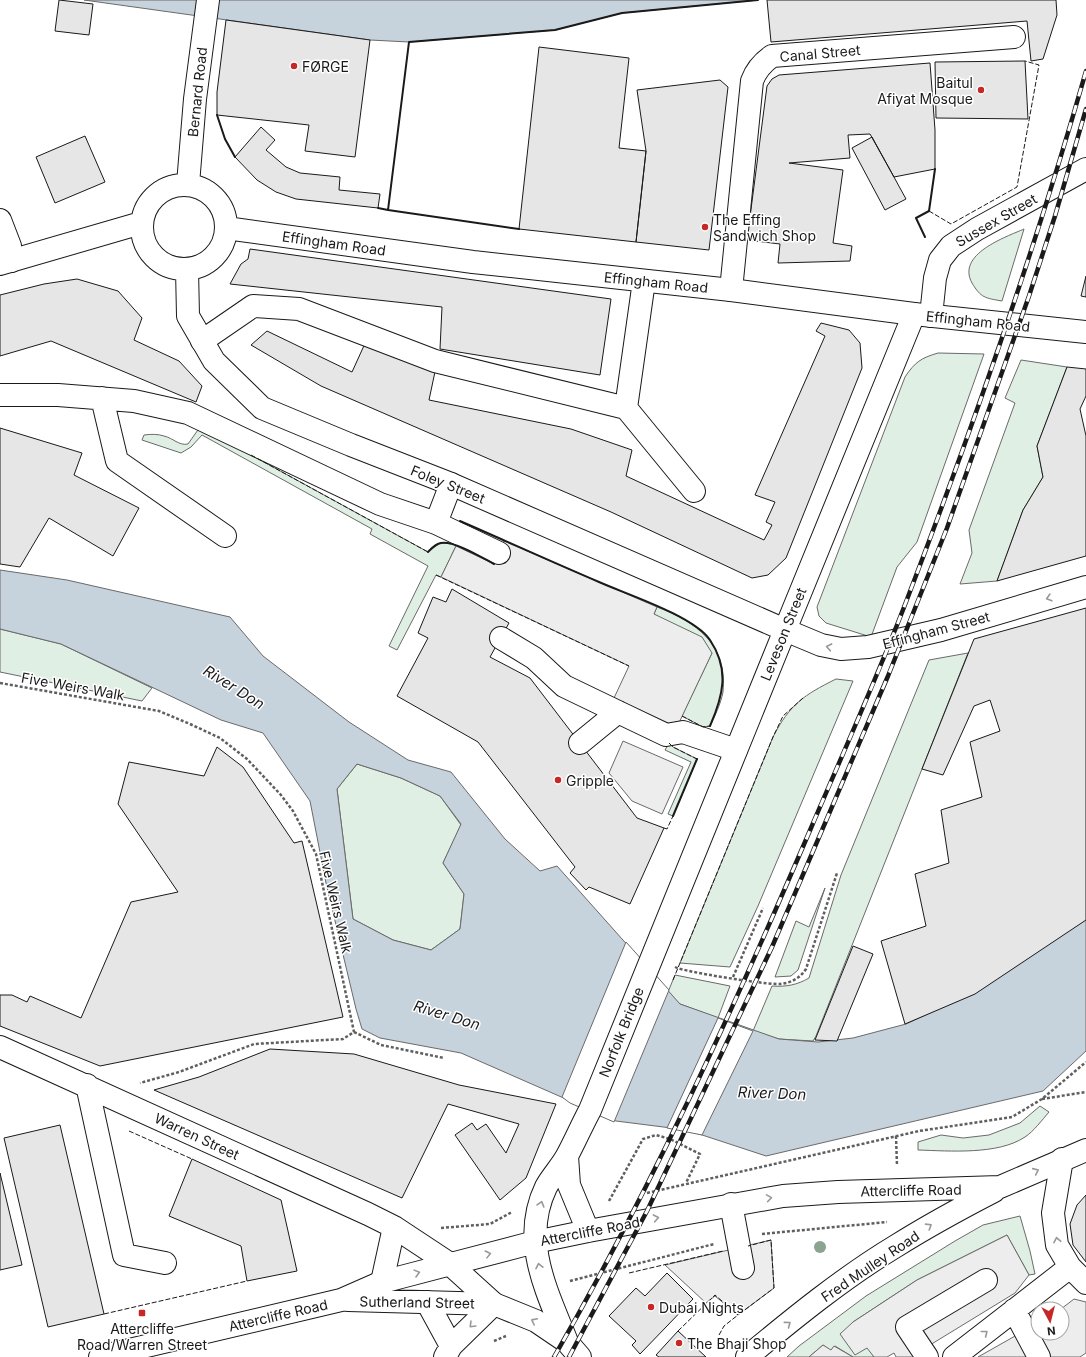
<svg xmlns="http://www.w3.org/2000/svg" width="1086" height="1357" font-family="Inter,sans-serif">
	<rect width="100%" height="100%" fill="#fff"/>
	<path fill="#e0efe3" stroke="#6a6a6a" d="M1024,229L1002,301C985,298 981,298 972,283C956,254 1006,237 1024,229Z
		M938,353L984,354L917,542L897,567L871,637L826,623L819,616L817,607L905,377C915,362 921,358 938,353Z
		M1021,360L1067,367L1037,446L1043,477L1023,510L997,581L960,584L972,553L969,530L1015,403L1005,398Z
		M200,427L428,552L440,543H451L456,546L441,577L436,575L397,650L389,646L428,566L370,534L372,529L202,435L191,447L181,453L142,440L144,435C151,434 158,434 164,436C173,438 179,446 188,444Z
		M657,607C696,622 728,644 723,692C721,703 715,716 710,726L703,727L682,716L712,653L654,614Z
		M0,629L61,644L152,688L142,701L0,672Z
		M968,653L816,1036L813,1041L779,1039L753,1031L772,986C786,987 797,985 809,978L841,875L929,660Z
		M836,679L853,681L758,906L730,967L680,963L773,737C790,704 804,695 836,679Z
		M669,743L673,747L697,759L673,816L668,814L691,762L665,750Z
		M357,764L401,778L440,796L461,825L443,863L464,894L460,929L431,950L393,940L353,919L337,789Z
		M825,888L798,970L791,976L775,977L796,921L809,927Z
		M675,975L730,986L718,1018L680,1004L668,992Z
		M1040,1106L1049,1112C1042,1120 1034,1131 1025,1137C998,1155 950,1151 918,1150V1142L941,1135L963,1138L989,1135L1020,1123Z
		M1020,1216L1030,1251L1035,1274L1029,1275L1007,1235L917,1280L853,1322L874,1357H853L835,1346L831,1351L823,1345L809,1357H787L799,1346L866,1296L955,1241L983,1225Z"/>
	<path fill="#ededed" stroke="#6a6a6a" d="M504,541L657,607L654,614L702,637L712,653L677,727L614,698L629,666L441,577L456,546L494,564Z
		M623,741L683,767L662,814L632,801L609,773Z
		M1007,1235L1029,1275L1015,1293L930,1345L937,1357H896L894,1353L887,1357H874L867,1348L855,1355L840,1334L853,1322L917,1280Z
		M771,1240L774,1288L738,1315L715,1296L706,1303L665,1265Z
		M1074,1299L1086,1302V1353L1080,1357H978L1038,1323V1333H1062V1309H1061Z
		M823,1345L831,1350L834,1346L853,1357H809Z"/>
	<path fill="#c6d2dc" stroke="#6a6a6a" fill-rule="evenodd" d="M84,0H758L622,13L555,30L409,42L370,40Z
		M0,570L67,580L230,617L263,656L349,722L408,760L451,772L505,839L540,871L557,866L680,1004L779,1039L818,1042L853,1038L906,1024L976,991L1086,918V1051L1043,1091L766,1156L687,1130L616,1121L461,1053L380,1038L362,1029L356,1009L326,883L310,801L263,733L221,720L61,644L0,629ZM357,764L401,778L440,796L461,824L443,863L464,894L460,929L431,950L393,940L353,919L337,789Z"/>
	<path fill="#fff" stroke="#6a6a6a" d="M626,942L669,990L614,1122L570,1103L562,1097Z
		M718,1018L753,1031L702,1135L667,1128Z"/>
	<path fill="#e6e6e6" stroke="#1a1a1a" d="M59,0L93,4L89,35L55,31Z
		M767,0H1056L1057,15L1043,59L1031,61L1027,21L771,42Z
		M226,20L370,40L355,157L305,151L309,125L217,115V92Z
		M539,47L629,58L619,148L646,151L636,242L519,229Z
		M1025,61L1028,119L936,118L935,62Z
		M930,63L935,130V169L894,177L870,134L848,135L850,158L789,163L843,170L833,243L852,246L850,261L778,263L780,244L747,240L767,86L772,79L779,75Z
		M720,80L728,87L709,250L636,242L646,151L637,90Z
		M261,127L275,140L266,150L286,167L300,173L340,177L339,190L380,194L378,208L296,199L276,192L257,180L235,157Z
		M85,136L105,182L55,203L36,157Z
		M872,137L906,199L885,210L852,148Z
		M250,249L611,299L600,375L440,349L442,307L230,284L241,264L248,259Z
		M1086,276V297L1081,296Z
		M77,279L118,291L142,318L134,340L179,361L202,386L196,402L51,341L0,356V295L44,284Z
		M821,323L849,330L860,343L862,368L786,558L768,575L752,578L611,512L321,386L251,345L267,331L352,372L367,339L436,367L429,400L571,429L632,450L626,476L764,540L772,525L766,522L775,502L755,495L825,336L816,331Z
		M1067,367L1086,369V396L1080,409L1086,436V556L997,581L1023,510L1043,477L1037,446Z
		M0,428L82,453L74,475L139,508L113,556L49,518L20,567L0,564Z
		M452,589L509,623L490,657L530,678L637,818L664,828L630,904L589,887L586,890L570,873L575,867L478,742L397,696L428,638L418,633L433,597L446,602Z
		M1086,608V920L975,994L905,1024L881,941L926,926L915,874L949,863L941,810L982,797L970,742L1000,731L990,700L974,706L943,775L922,769L974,639Z
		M217,747L243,767L294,843L302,841L343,1017L100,1066L0,1026V995H12L27,1002L30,996L81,1018L131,902L178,892L118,804L129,762L204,776Z
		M853,946L873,954L837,1041L815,1040Z
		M270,1049L354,1054L459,1085L556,1104L526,1178L500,1200L455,1135L472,1123L477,1130L486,1124L506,1153L519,1124L448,1104L402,1198L154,1090L199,1077Z
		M60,1125L104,1314L48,1327L4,1138Z
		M192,1159L281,1200L297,1271L247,1281L241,1246L169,1216Z
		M0,1173L22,1265L0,1270Z
		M1086,1195V1262L1073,1245L1070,1224L1077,1205Z
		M667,1273L693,1299L640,1354L632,1345L636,1341L609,1316L636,1288L645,1296Z
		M678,1331L706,1357H659L656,1355Z"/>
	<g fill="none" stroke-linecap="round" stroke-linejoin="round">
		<g stroke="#1a1a1a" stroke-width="24">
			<path id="minor" d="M0,220L10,246L11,261
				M731,290L752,81C756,70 762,63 772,56L1014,37
				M914,314L785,630L821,645L841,649L868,647L941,630L1086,587
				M931,316L935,278L940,260L951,246L977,229L1086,169
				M202,341L253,306L299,309L435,361L626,408L694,491
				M0,395H58L134,401L188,413L380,504L436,523L499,553
				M102,398L117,461L225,536
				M626,408L644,281
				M436,523L451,484
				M501,638L534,658L564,686L618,712L666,735L683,732L736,750
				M580,743L618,712
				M0,1047L368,1214L394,1227L450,1264L494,1304L451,1346L445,1357
				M87,1085L124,1255L165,1263
				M1062,1159L1053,1213L1057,1245L1070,1267L1086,1283
				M731,1204L743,1268
				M382,1282L394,1227
				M427,1302L451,1346
				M1014,1310L1039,1357
				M927,1357L907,1327L986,1280
				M954,1357L1070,1267"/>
		</g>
		<g stroke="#1a1a1a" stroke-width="24">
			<path id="major" d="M188,184L195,99L208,0
				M142 227a42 42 0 1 1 84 0a42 42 0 1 1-84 0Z
				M226,228L473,262L731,290L914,314L1086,332
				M0,264L141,223
				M187,269L188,316L214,361L262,408L351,445L451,484L785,630L590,1110C582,1125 575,1141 567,1156C561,1167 552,1176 546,1187C520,1241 547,1291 567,1342
				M567,1156L569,1185L588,1231
				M348,1300L494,1304L536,1321L567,1342L580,1357
				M100,1357L341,1300L382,1282L535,1242L588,1231L783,1196L838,1192L1000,1187L1086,1150
				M747,1357C794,1318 843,1278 896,1246C928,1226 961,1208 994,1191"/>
		</g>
		<path stroke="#5f5f5f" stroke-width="2.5" stroke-dasharray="3 2" stroke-linecap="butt" d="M0,683L159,711L190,724L220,738L247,759L281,795L293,811L316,854L354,1032L343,1039L254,1044L179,1072L140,1083
			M675,967C684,972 768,985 780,984C791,983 800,978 806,969L837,873
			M733,977L763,908
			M354,1032L381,1045L444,1058
			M1042,1099L1086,1092
			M896,1136L897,1166
			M647,1193L919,1131L1012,1117L1042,1099L1086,1062
			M609,1201L643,1139L656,1135L670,1139L700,1154L686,1183
			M441,1228L490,1224L512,1212
			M762,1234L887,1222
			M570,1281L714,1244
			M494,1341L506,1336"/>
		<use href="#minor" stroke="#fff" stroke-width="22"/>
		<use href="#major" stroke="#fff" stroke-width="22"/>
		<g stroke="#1a1a1a" stroke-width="4.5">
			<path id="rail" d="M554,1357C652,1187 734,1008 811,828C843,753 877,678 906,602C973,427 1035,250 1086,71
				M569,1357L647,1211L772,947L888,676L947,528L1029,296L1055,216L1086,109"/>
		</g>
		<use href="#rail" stroke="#fff" stroke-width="3" stroke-dasharray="9" stroke-linecap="butt"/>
		<path stroke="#1a1a1a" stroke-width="1" stroke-dasharray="5 2" stroke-linecap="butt" d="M929,211L951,224L1017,187L1039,65L1025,61
			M251,455L428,552
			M436,575L629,666
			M682,716L703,727L710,726
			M669,743L673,747L697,759
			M664,828L667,829L673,816
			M673,980L773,737L783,716L803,698
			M129,1131L192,1159
			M629,1273L723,1251
			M104,1314L247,1281
			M678,1331L715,1295L738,1315L774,1288L771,1240L748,1246
			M719,1335L724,1326L738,1315"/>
		<path stroke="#1a1a1a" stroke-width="2" d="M217,115L225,139L235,157
			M378,208L388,210
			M519,229L388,210L409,42L555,30L622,13L758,0
			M925,237L916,218L929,211L935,169
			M460,521C506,541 552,562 599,582C626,594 694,616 710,640C730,670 723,696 710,726
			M428,552C432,548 435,544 441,543C455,541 481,557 494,564
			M673,816L697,759"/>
	</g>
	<circle fill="#8aa48f" cx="820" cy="1247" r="6"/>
	<defs><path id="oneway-chevron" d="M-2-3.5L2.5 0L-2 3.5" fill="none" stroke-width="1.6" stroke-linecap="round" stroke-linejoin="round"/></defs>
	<g stroke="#989898">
		<use href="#oneway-chevron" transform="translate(1049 598) rotate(164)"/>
		<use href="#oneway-chevron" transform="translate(829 647) rotate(-169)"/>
		<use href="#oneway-chevron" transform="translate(1036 1171) rotate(-24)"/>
		<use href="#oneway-chevron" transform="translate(769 1198) rotate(-9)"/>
		<use href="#oneway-chevron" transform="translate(541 1204) rotate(-74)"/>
		<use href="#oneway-chevron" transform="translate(656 1218) rotate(-11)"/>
		<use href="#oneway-chevron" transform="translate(929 1226) rotate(-32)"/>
		<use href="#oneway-chevron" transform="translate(1057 1240) rotate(-101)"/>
		<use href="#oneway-chevron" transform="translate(488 1254) rotate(-14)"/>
		<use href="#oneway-chevron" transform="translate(539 1266) rotate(-102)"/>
		<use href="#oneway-chevron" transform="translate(417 1273) rotate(-15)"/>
		<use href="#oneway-chevron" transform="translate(534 1321) rotate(-153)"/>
		<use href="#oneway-chevron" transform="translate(788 1324) rotate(-37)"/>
		<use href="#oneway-chevron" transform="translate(472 1325) rotate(135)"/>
		<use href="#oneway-chevron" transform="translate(985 1333) rotate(-38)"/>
	</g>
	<g fill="#c62828" stroke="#fff" stroke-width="1.5">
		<circle cx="294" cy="66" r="4"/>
		<circle cx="981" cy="90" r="4"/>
		<circle cx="705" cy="227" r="4"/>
		<circle cx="558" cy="780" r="4"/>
		<circle cx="651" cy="1307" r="4"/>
		<rect x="138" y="1309" width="8" height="8" rx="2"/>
		<circle cx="679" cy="1343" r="4"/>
	</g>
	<g text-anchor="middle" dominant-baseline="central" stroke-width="3" stroke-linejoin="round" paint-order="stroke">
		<g font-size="14" fill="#1a1a1a" stroke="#fff">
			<text transform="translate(820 53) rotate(-5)">Canal Street</text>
			<text transform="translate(197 92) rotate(-84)">Bernard Road</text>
			<text transform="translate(996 220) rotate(-30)">Sussex Street</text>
			<text transform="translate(334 243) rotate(8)">Effingham Road</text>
			<text transform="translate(656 282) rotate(6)">Effingham Road</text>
			<text transform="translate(978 321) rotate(6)">Effingham Road</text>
			<text transform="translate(448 484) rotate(22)">Foley Street</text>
			<text transform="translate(936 630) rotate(-15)">Effingham Street</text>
			<text transform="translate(783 634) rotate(-68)">Leveson Street</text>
			<text transform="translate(73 686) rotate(10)">Five Weirs Walk</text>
			<text transform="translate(336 902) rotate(77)">Five Weirs Walk</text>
			<text transform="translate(621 1032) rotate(-68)">Norfolk Bridge</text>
			<text transform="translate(197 1136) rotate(25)">Warren Street</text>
			<text transform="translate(911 1190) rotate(-1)">Attercliffe Road</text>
			<text transform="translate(590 1231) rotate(-11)">Attercliffe Road</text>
			<text transform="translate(870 1266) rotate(-34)">Fred Mulley Road</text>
			<text transform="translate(417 1302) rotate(1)">Sutherland Street</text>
			<text transform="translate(278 1315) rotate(-13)">Attercliffe Road</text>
		</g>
		<g font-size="14" fill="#1a1a1a" stroke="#fff" text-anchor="start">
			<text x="302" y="66">FØRGE</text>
			<text x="973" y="82" text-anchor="end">Baitul<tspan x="973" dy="16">Afiyat Mosque</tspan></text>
			<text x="713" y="219">The Effing<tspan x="713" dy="16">Sandwich Shop</tspan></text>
			<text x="566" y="780">Gripple</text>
			<text x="659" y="1307">Dubai Nights</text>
			<text x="142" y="1328" text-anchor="middle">Attercliffe<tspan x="142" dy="16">Road/Warren Street</tspan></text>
			<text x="687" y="1343">The Bhaji Shop</text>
		</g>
		<g font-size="15" font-style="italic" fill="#1a1a1a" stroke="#fff">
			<text transform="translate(234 687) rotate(32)">River Don</text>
			<text transform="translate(447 1015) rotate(17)">River Don</text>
			<text transform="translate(772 1093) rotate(2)">River Don</text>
		</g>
	</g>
	<g transform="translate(1050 1321) rotate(173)"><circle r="19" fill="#ffffff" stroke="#a3a3a3"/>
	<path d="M0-3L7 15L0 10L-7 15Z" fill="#c62828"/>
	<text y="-6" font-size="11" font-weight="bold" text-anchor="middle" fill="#1a1a1a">N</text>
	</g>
</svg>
